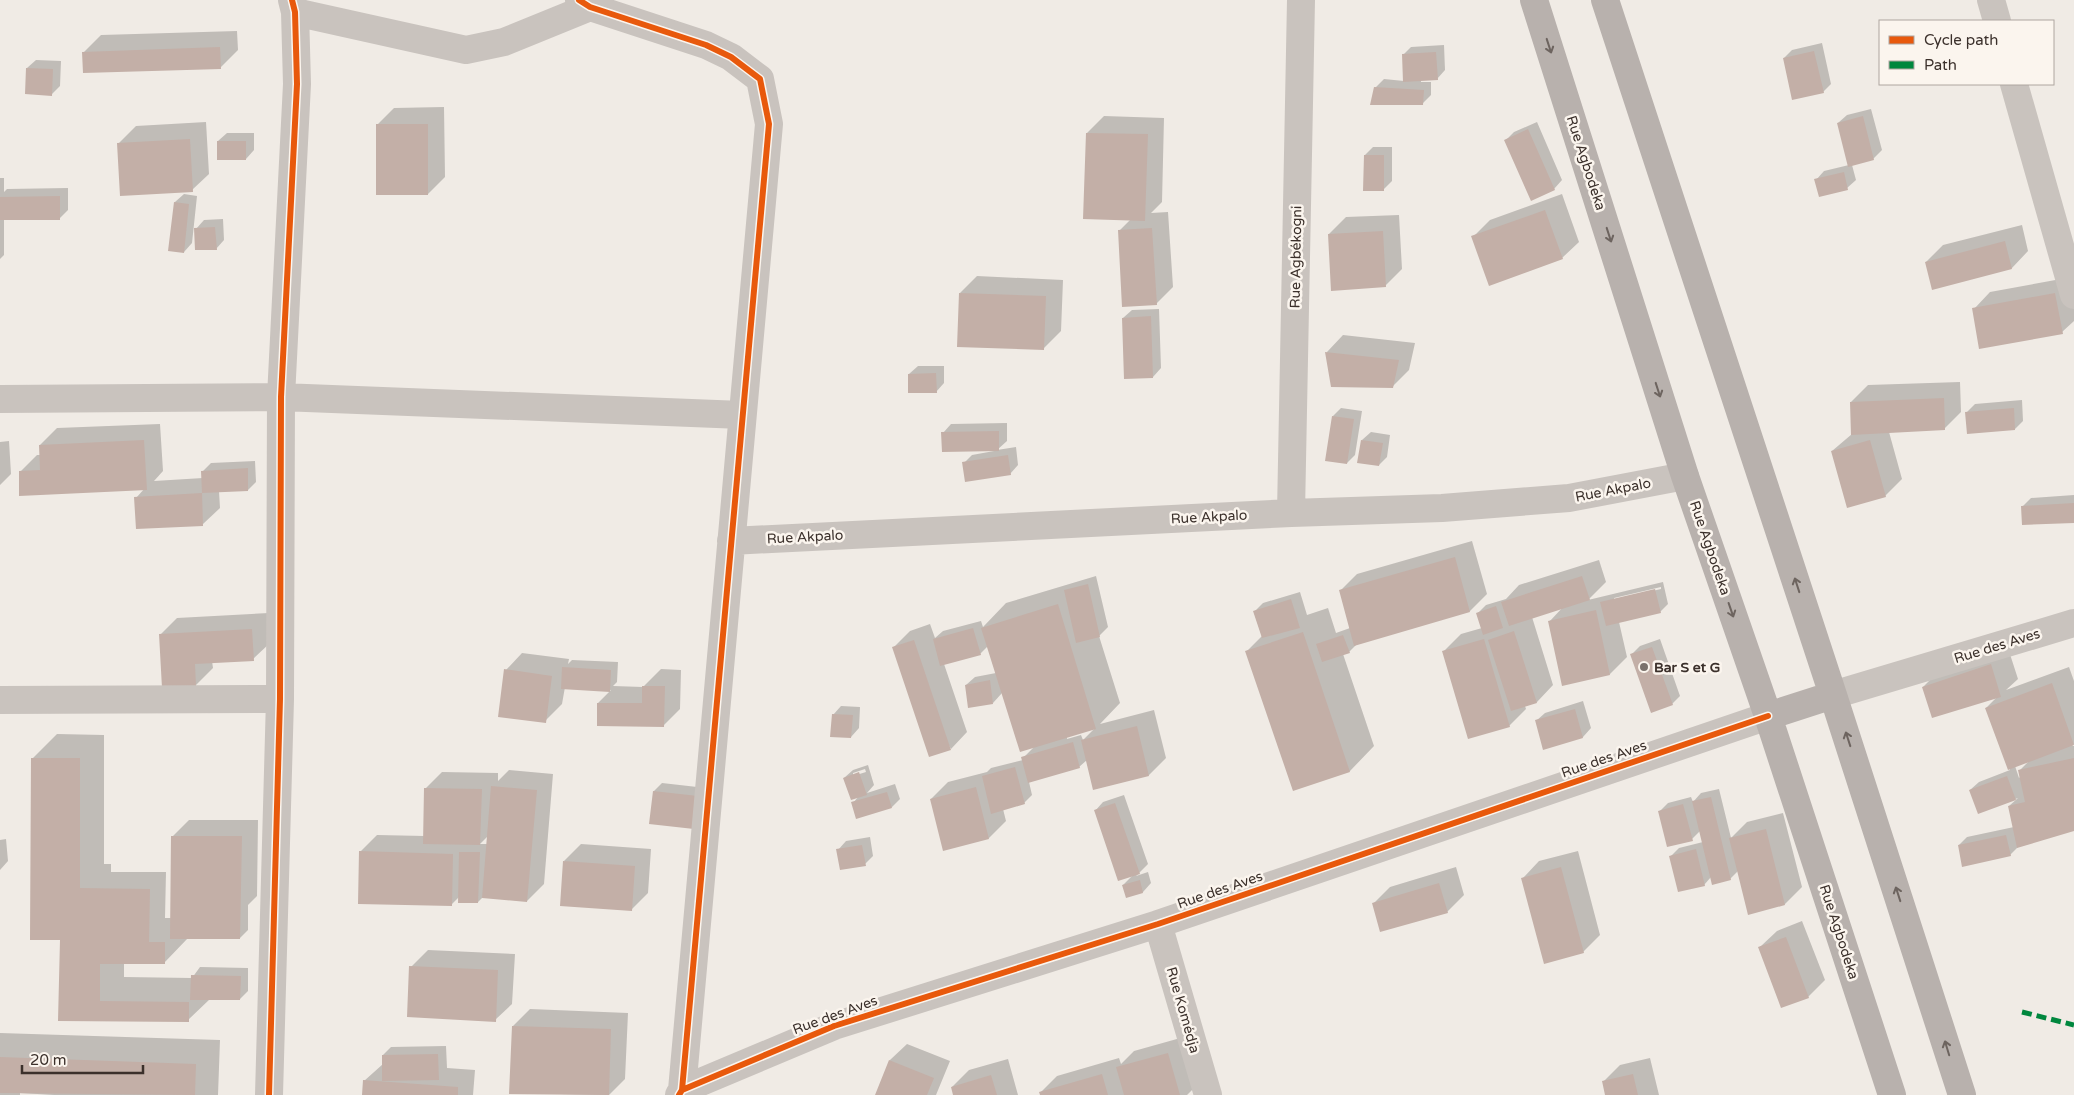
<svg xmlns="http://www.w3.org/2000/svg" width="2074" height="1095" font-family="'Varela Round',sans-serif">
	<rect width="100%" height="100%" fill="#f0ebe5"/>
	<path fill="#0003" fill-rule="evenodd" d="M237,31L238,50L221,67L84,52L101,35Z
		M1822,43L1831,84L1823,92L1784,58L1792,50Z
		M1444,45L1445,70L1437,79L1421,80V82H1431V95L1422,104L1375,88L1384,79L1404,81L1403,55L1411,47Z
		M36,60L61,61L60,86L52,94L27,68Z
		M444,107L445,177L428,194L377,125L394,108Z
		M1871,109L1882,150L1873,159L1852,165L1856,180L1847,188L1816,180L1824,171L1849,165L1838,123L1847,115Z
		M1104,116L1164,118L1162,202L1151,213L1168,212L1173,287L1156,304L1119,231L1131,219L1087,133Z
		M206,122L209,174L192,190L119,143L136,126Z
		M1537,122L1562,180L1554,189L1505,141L1514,132Z
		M227,133H254V150L246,159L218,141Z
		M1373,147H1392V181L1384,189L1365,155Z
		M0,178H4V192L7,189L68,188V210L60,218L4,219V255L0,259Z
		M184,194L197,196L192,243L184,252L175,202Z
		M1562,194L1579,242L1562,258L1473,237L1490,220Z
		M1399,215L1402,269L1385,286L1329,234L1346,217Z
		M223,219L224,240L216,249L196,229L204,220Z
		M2022,225L2028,251L2012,268L1926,262L1943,245Z
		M977,276L1063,280L1061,331L1044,348L960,293Z
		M2072,277L2074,289V321L2062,332L1974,309L1990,292Z
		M1159,309L1161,368L1153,377L1123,318L1132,310Z
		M1343,335L1415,343L1409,370L1392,387L1333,386L1327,352Z
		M918,366H944V383L936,392L909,374Z
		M1960,382L1961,412L1944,429L1889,432L1902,479L1885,496L1832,451L1852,434L1851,402L1868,385Z
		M2022,400L2023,421L2015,429L1967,412L1975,404Z
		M1341,408L1362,411L1355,455L1347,463L1333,416Z
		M1007,423V441L997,450L1016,447L1018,465L1010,474L964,463L972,455L994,451L943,433L951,424Z
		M160,424L163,471L154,481L203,478L202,472L211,463L255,461L256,482L248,490L219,491L220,508L203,524L136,498L145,488L20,472L37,455H41L40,445L57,428Z
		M1371,432L1390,435L1387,457L1379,465L1362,440Z
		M9,441L11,474L0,485V442Z
		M2074,495V521L2023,506L2031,498Z
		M1472,541L1487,594L1470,611L1357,644L1349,652L1343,654L1374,746L1350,771L1293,789L1247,651L1262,636L1255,611L1263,603L1300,592L1307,615L1328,608L1336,633L1350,628L1340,591L1357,574Z
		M1599,560L1606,582L1588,600L1663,582L1668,604L1660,612L1619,622L1627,657L1610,674L1563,684L1549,622L1564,606L1532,617L1553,685L1537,702L1525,706L1526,709L1509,726L1444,651L1461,634L1482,628L1478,613L1486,605L1506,599L1519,585ZM1661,587V589L1614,600V598Z
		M1096,576L1108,627L1099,636L1120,703L1100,724L1154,710L1166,758L1149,775L1094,789L1087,760L1079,767L1029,782L1032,795L1024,803L1003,809L1006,821L989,838L944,849L931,799L948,782L987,772L991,768L1023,760V758L1034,747L1002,693L993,703L966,685L975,677L996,673L988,646L980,654L944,664L967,732L951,749L893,648L910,631L930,624L935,638L943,631L981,621L983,627L1006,603ZM1095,728L1083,740L1081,735L1067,739V736Z
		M269,613L270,643L253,659L212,661L213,668L196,685L161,634L177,618Z
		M1660,639L1680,696L1672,704L1632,654L1640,646Z
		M2008,648L2018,679L2006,690L2069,667L2074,681V744L2072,746H2074V830L2018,847L2010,855L1959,845L1967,837L2014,827L2009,806L2018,798L1979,812L1970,790L1979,782L2010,770L1986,708L1998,696L1923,687L1940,670ZM2029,761L2019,771L2020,777L2019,778L2015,766Z
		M522,653L569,659L568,664L572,660L618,662L617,682L613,686L643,687L661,669L681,670L680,709L663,726L598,703L611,690L565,687L562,704L545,721L506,670Z
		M1583,701L1591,728L1583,737L1544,748L1536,721L1545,713Z
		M841,706L860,707L859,728L851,737L833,715Z
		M57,734L104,735V864H111V872H166L165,918H172V837L189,820H258L257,896L248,905V930L240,938H188L164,963H124V977L192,978L200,967L248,968V991L240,999H210L188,1020H60L61,939L32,759Z
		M868,765L874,785L867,793L895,784L900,799L892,807L853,803L859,796L844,778L853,770ZM865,769L866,772L853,776V773Z
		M509,770L553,774L544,884L527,901L483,897L478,902L459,897L451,905L360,852L377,835L425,836V789L442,772L498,773V781ZM488,836L487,844H480Z
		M662,783L706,788L701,820L651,823L654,791Z
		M1719,789L1731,838L1747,822L1783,813L1802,887L1785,904L1749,913L1738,871L1730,879L1711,877L1704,885L1671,856L1679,848L1703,842L1700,831L1692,839L1660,811L1668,803L1691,797L1693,802L1701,793Z
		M1124,795L1148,864L1136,876L1148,872L1151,883L1143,892L1127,896L1123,885L1134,874L1095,811L1103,802Z
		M870,837L873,856L865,864L838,850L846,841Z
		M6,839L8,861L0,870V840Z
		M581,844L651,849L648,893L631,910L564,861Z
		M1578,851L1600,935L1583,952L1523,878L1539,861Z
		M1456,867L1464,895L1447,912L1373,904L1390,887Z
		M1802,921L1825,980L1808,997L1760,947L1777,931Z
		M428,950L515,954L512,1004L495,1020L411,967Z
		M530,1009L628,1013L625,1079L609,1095L510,1093L513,1026Z
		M0,1033L220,1040L218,1095H54L20,1093V1095H0Z
		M1184,1037L1198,1084L1187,1095H1041L1040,1093L1057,1076L1119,1058L1121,1064L1134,1051Z
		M907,1044L950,1061L936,1095H876L890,1060Z
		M446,1046L447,1068L475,1070L473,1095H363L364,1081L383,1064V1055L391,1047Z
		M1650,1058L1659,1095H1607L1603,1082L1620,1065Z
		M1008,1059L1018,1095H955L952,1087L969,1070Z"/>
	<path fill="#c3afa7" d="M220,47L221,69L83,73L82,52Z
		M1814,51L1824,93L1792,100L1783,58Z
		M1436,52L1438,80L1403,82L1402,54Z
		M26,68L53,69L52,96L25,94Z
		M1374,87L1424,90L1423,105H1370Z
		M1863,116L1874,160L1848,167L1837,123Z
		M376,124H428V195H376Z
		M1528,129L1555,190L1531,201L1504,140Z
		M1086,133L1148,134L1145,221L1083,219Z
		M190,139L193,192L120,196L117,143Z
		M217,141H246V160H217Z
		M1364,155H1384V191H1363Z
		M1844,172L1848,190L1819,197L1814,179Z
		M60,196V220H0V197Z
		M174,202L189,204L184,253L168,251Z
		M1545,210L1563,259L1489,286L1471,236Z
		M215,227L217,250H195L194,228Z
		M1152,228L1157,305L1122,307L1118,230Z
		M1383,231L1386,287L1331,291L1328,234Z
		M2005,241L2012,269L1932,290L1925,262Z
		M959,293L1046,296L1044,350L957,347Z
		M2055,293L2063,334L1979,349L1972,308Z
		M1151,316L1153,378L1124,379L1122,318Z
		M1325,352L1399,360L1393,388L1331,387Z
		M936,373L937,393H908V374Z
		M1944,398L1945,430L1851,435L1850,402Z
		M2014,408L2015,430L1967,434L1965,412Z
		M1332,416L1354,419L1347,464L1325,461Z
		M999,431V451L942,452L941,432Z
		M144,440L147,490L19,496V471L40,470L39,445Z
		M1361,440L1383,443L1379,466L1357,463Z
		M1870,440L1886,497L1847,508L1831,451Z
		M1008,455L1011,475L965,482L962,462Z
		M248,468V491L202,493L203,526L136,529L134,497L202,493L201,471Z
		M2074,503V523L2022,525L2021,506Z
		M1455,557L1470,612L1354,646L1339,590Z
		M1582,576L1590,600L1509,626L1501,602Z
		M1088,584L1100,637L1076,643L1064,590Z
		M1655,589L1661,613L1606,626L1600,602Z
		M1291,599L1300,628L1262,638L1253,611Z
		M1058,604L1096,729L1020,752L981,628Z
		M1496,606L1503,628L1483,635L1476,613Z
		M1596,610L1610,675L1562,686L1548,621Z
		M973,628L981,655L940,666L933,639Z
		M252,629L254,661L195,664L196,686L162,688L159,634Z
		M1514,631L1537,703L1511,711L1488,640Z
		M1303,632L1350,772L1293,791L1245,651Z
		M1343,635L1350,653L1322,662L1316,644Z
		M1484,639L1510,727L1468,739L1442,651Z
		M914,640L951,750L929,757L892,647Z
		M1652,647L1673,705L1651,713L1630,654Z
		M1991,664L2001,697L1932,718L1922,687Z
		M562,667L611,670L610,692L561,689Z
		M504,669L552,676L546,723L498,717Z
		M990,680L993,704L968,708L965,685Z
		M2052,683L2074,745L2008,770L1985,708Z
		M642,686H665L664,727L597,726V703H642Z
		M1575,709L1583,738L1543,750L1535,720Z
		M832,714L853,715L851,738L830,737Z
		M1137,726L1149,776L1093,790L1081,740Z
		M1073,742L1080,768L1028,783L1021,757Z
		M31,758H80V888L150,889L149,942H165V964H100V1001L189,1002V1022L58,1021L60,940H30Z
		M2074,758V831L2017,848L2008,806L2025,802L2018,770Z
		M1015,767L1025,804L991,814L982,776Z
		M859,772L867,795L851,800L843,778Z
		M2007,776L2016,800L1978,814L1969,790Z
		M491,786L537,790L527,902L482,898Z
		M976,787L989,839L943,851L930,799Z
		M424,788L482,789L480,845L423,844Z
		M653,791L698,796L694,829L649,824Z
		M887,792L892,808L856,819L851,802Z
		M1711,797L1731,880L1712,885L1692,801Z
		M1115,803L1140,874L1118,881L1094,810Z
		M1683,804L1693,841L1667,847L1658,811Z
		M1766,829L1785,905L1748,915L1729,838Z
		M2006,835L2011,856L1962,867L1958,845Z
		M171,836H242L240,939H170Z
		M862,845L866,866L840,870L836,849Z
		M1696,849L1705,886L1678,892L1669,856Z
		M359,851L453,854L452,906L358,904Z
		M459,852H480L478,903H458Z
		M563,861L635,866L632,911L560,906Z
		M1561,867L1584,953L1544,964L1521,878Z
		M1140,880L1143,893L1126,898L1122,885Z
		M1439,883L1448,913L1380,932L1372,903Z
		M1786,937L1809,998L1781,1008L1758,947Z
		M409,966L498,970L496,1022L407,1017Z
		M191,975L241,976L240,1000H190Z
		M512,1026L611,1029L609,1095L509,1094Z
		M1168,1053L1180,1095H1124L1116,1067Z
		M438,1054L439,1080L382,1081V1055Z
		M0,1057L196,1064L195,1095L0,1093Z
		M889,1060L934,1078L927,1095H875Z
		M1102,1074L1108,1095H1040L1039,1092Z
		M1633,1074L1638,1095H1605L1602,1081Z
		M991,1075L997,1095H953L951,1087Z
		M363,1080L458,1087V1095H362Z"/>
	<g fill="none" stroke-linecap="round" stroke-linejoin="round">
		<path stroke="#c9c3be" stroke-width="28" d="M579,0L590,7L706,45L731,57L760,79L769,124L682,1090L679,1095
			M1991,0L1997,21
			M295,12L466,50L504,42L590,7L594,0
			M2014,84L2074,295
			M0,399L281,397L742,415
			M1291,513L1301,0
			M731,541L1291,513L1442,508L1569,498L1685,476
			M1833,695L2074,623
			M0,700L280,699
			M1158,924L1208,1095
			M682,1090L834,1026L1158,924L1768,716
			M269,1095L280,699L281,397L297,84L295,12L292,0"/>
		<path stroke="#b8b1ad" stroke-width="28" d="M1534,0L1685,476L1768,716L1892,1095
			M1605,0L1833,695L1962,1095
			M1768,716L1833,695"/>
		<path stroke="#00873e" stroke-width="5" stroke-dasharray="10 5" stroke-linecap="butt" d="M2022,1012L2074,1025"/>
		<g stroke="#fbf5ee" stroke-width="9">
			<path id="cycleway" d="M579,0L590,7L706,45L731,57L760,79L769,124L682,1090L679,1095
				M682,1090L834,1026L1158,924L1768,716
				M269,1095L280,699L281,397L297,84L295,12L292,0"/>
		</g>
		<use href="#cycleway" stroke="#e8590c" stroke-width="6"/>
	</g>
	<defs><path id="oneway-shaft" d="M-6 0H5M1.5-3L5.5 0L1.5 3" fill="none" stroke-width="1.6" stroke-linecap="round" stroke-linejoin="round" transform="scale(1.25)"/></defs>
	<g stroke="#6d645f">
		<use href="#oneway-shaft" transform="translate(1549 46) rotate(72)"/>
		<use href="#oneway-shaft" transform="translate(1609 235) rotate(72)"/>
		<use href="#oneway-shaft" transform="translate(1658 390) rotate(72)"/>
		<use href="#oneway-shaft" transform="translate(1797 585) rotate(-108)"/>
		<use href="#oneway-shaft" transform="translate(1731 610) rotate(71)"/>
		<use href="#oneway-shaft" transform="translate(1848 739) rotate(-108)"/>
		<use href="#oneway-shaft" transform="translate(1898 894) rotate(-108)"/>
		<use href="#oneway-shaft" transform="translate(1947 1048) rotate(-107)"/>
	</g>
	<circle fill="#7a716c" stroke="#fbf5ee" stroke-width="2" cx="1644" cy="667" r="5"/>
	<g text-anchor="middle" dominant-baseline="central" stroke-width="5" stroke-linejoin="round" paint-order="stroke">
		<g font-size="14" fill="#3b302b" stroke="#fbf5ee">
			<text transform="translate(1586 163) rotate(72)">Rue Agbodeka</text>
			<text transform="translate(1296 257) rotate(-89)">Rue Agbékogni</text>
			<text transform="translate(1613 490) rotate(-11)">Rue Akpalo</text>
			<text transform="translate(1209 517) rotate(-3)">Rue Akpalo</text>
			<text transform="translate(805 537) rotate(-3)">Rue Akpalo</text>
			<text transform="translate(1710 548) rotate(71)">Rue Agbodeka</text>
			<text transform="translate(1997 646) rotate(-17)">Rue des Aves</text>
			<text transform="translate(1604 759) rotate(-19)">Rue des Aves</text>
			<text transform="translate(1220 890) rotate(-19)">Rue des Aves</text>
			<text transform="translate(1839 932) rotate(72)">Rue Agbodeka</text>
			<text transform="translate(1183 1010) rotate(74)">Rue Komédja</text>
			<text transform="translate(835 1015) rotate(-20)">Rue des Aves</text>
		</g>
		<g font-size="14" font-weight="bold" fill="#3b302b" stroke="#fbf5ee" text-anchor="start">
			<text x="1654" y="667">Bar S et G</text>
		</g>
	</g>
	<rect x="1879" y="20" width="175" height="65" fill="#fbf5ee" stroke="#aea6a0"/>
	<rect x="1889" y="36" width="25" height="8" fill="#e8590c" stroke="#aea6a0"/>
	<text x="1924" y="45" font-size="15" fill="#3b302b">Cycle path</text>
	<rect x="1889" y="61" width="25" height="8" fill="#00873e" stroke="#aea6a0"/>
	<text x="1924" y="70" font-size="15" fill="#3b302b">Path</text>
	<path d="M22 1065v8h121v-8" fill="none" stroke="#3b302b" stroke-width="2.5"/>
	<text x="30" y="1065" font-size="15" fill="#3b302b" stroke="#fbf5ee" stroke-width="4" paint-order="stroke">20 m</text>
</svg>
